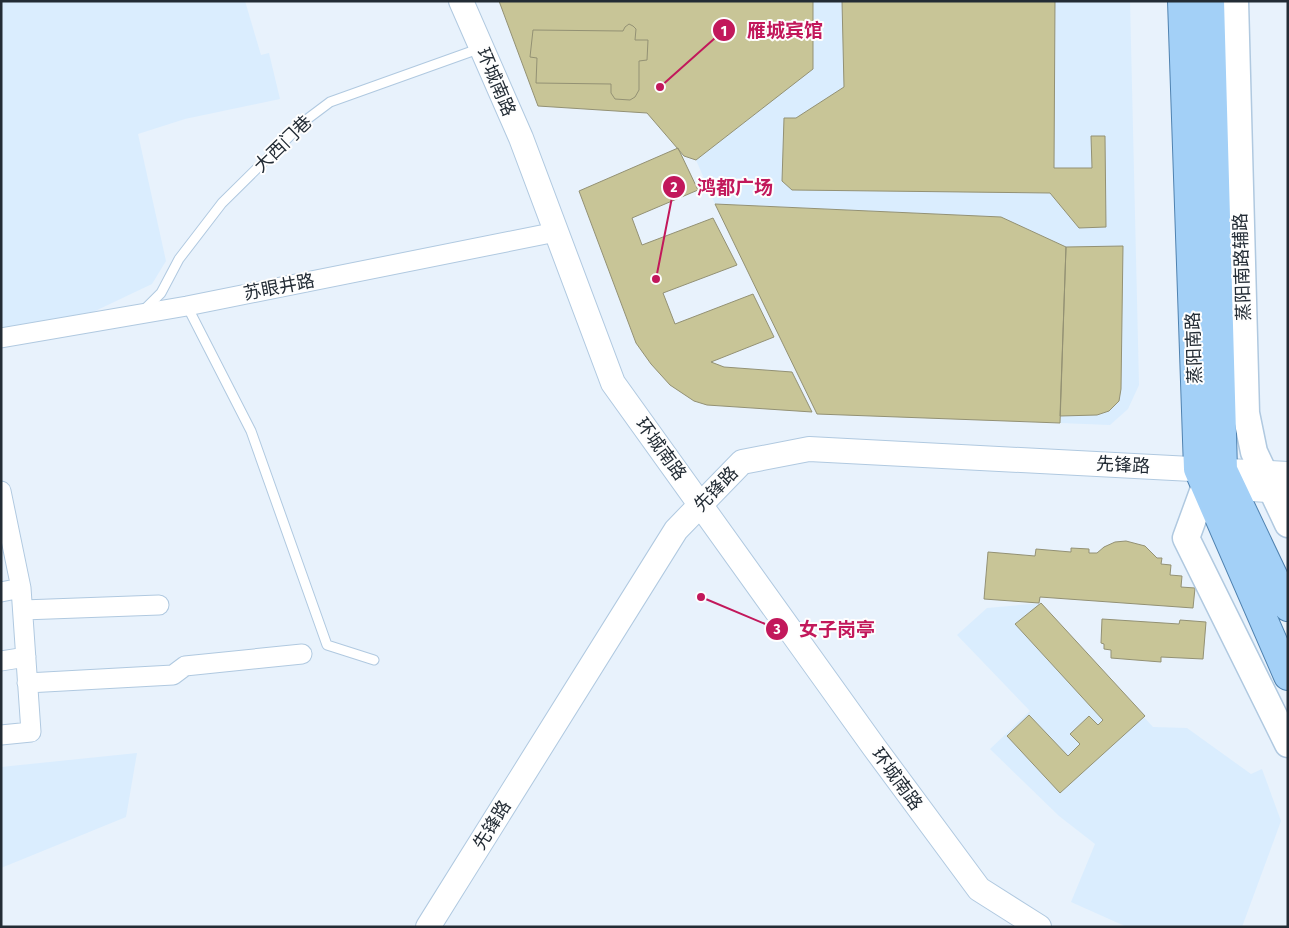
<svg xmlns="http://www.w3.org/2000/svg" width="1289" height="928" font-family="'Fira Sans Condensed','Noto Sans SC',sans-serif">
	<rect width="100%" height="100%" fill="#e8f2fc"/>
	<path fill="#daedfe" d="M1,1H245L261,55L269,53L280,99L185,119L138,134L166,261L152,284L93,312L1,328Z
		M813,1H1130L1139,385L1128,409L1110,425L1060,423L1001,217L715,204L696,160L812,69Z
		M1041,603L1153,727L1187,728L1251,774L1262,769L1281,821L1242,927H1127L1071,902L1095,844L1059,816L990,749L1030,711L957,635L987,608Z
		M137,753L126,817L1,868V767Z"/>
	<path fill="#c8c597" stroke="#939174" d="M499,1H813V69L696,160L684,156L647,113L538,106Z
		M842,1H1055L1054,168H1092L1091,136H1105L1106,227L1079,228L1050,193L792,190L782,181L784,118H796L844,87Z
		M629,24L633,26L636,29L635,40H648L647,60L639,61V90L635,97L630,100L615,99L611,93V84L536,83L537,58L530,57L533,30L623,31L625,27Z
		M678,148L698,190L632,218L642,245L713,218L737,265L663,293L675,324L753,294L774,337L711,362L724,367L792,372L812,412L707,405L694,401L670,385L651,364L636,343L579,191Z
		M715,204L1001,217L1066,247L1060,423L817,414Z
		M1123,246L1121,389L1119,401L1109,411L1097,415L1060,416L1066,247Z
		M1126,541L1145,546L1157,558H1162L1161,564L1171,565L1170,575L1182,576L1181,587L1195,588L1193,608L1040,597L1039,603L984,599L988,552L1035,556L1036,549L1071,552V548L1089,549V553H1097L1104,547L1115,542Z
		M1041,603L1145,716L1060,793L1007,736L1029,715L1068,756L1080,744L1070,734L1089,716L1098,725L1103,720L1015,624Z
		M1102,619L1179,624L1180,620L1206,622L1203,659L1161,657V662L1111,658V650L1104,649V644L1101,643Z"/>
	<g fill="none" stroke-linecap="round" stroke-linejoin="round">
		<g stroke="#b0c9e0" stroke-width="11">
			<path id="service" d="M187,306L251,431L327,645L374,660
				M144,310L161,293L179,259L222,203L306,120L330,102L481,48"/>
		</g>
		<g stroke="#b0c9e0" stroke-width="21">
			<path id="minor" d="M1,338L187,306L556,232
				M1,491L21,588L31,732L1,735
				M1,592L21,588
				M23,610L159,605
				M1,661L26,657
				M27,683L173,675L185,666L302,654"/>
		</g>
		<g stroke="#b0c9e0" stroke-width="26">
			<path id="tertiary" d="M461,1L521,138L613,383L874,747L979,889L1039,927
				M1216,487L1288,491
				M428,927L676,530L742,462L809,449L1288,474"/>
		</g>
		<g stroke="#b0c9e0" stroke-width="29">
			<path id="secondary" d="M1235,1L1246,413L1254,452L1288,524
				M1205,486L1186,538L1288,744"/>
		</g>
		<g stroke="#4f82b0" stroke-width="30">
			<path id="primary" d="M1182,1L1198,469L1288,676
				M1210,1L1223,470L1288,607"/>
		</g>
		<use href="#service" stroke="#fff" stroke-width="9"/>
		<use href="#minor" stroke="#fff" stroke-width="19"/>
		<use href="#tertiary" stroke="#fff" stroke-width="24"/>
		<use href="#secondary" stroke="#fff" stroke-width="26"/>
		<use href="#primary" stroke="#a3d0f7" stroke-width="28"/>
	</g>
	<g text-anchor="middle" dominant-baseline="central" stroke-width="4" stroke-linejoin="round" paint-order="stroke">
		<g font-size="18" fill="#232c35" stroke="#fefefe">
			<text transform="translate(496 82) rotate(67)">环城南路</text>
			<text transform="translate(283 144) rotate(-44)">大西门巷</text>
			<text transform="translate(1242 267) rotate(-92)">蒸阳南路辅路</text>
			<text transform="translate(279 287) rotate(-11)">苏眼井路</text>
			<text transform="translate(1194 348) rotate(-92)">蒸阳南路</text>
			<text transform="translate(661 449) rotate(54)">环城南路</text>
			<text transform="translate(1123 465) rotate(3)">先锋路</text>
			<text transform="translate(716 489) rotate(-46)">先锋路</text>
			<text transform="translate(897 779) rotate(54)">环城南路</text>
			<text transform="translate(492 825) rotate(-58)">先锋路</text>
		</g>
	</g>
	<path fill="none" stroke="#c2185b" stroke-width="2" d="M660 87L724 30M656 279L674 187M701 597L777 629"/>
	<g fill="#c2185b" stroke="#fefefe" stroke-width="2">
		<circle cx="660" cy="87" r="5"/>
		<circle cx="656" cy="279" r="5"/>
		<circle cx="701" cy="597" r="5"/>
		<circle cx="724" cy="30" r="12"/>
		<circle cx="674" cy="187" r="12"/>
		<circle cx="777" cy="629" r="12"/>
	</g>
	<g font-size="15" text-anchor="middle" font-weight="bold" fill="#fff">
		<text x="724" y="36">1</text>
		<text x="674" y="192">2</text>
		<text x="777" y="634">3</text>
	</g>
	<g font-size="19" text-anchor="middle" font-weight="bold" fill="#c2185b" stroke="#fefefe" stroke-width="4" stroke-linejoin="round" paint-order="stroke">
		<text x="785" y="37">雁城宾馆</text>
		<text x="735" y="194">鸿都广场</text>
		<text x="837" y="636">女子岗亭</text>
	</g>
	<rect width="1289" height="928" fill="none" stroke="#232c35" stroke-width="5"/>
</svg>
